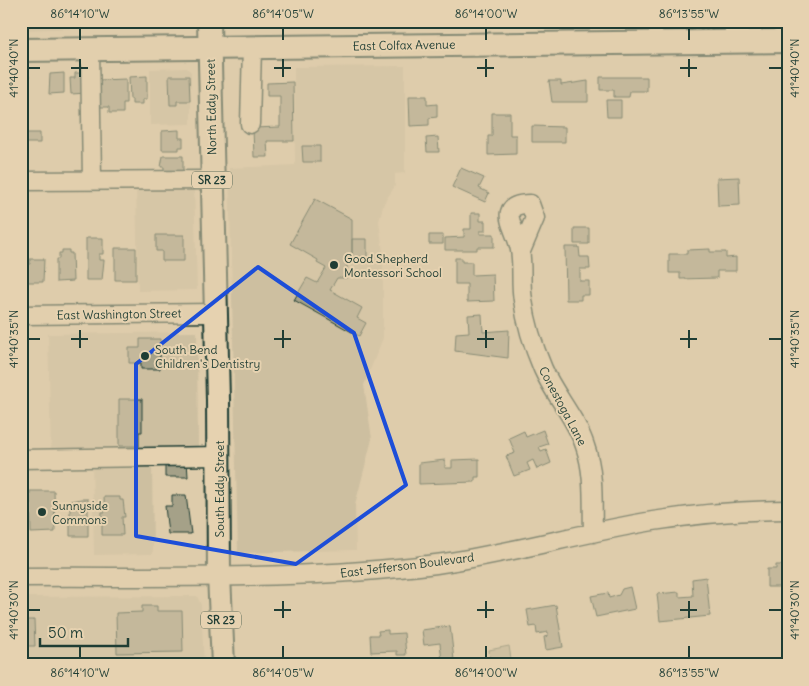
<svg xmlns="http://www.w3.org/2000/svg" width="809" height="686" font-family="Delius,sans-serif">
	<rect width="100%" height="100%" fill="#deccab"/>
	<filter id="ink" filterUnits="userSpaceOnUse"><feTurbulence type="fractalNoise" baseFrequency=".02" numOctaves="2"/><feDisplacementMap in="SourceGraphic" scale="10" xChannelSelector="R" yChannelSelector="G"/><feConvolveMatrix kernelMatrix="1 2 1 2 8 2 1 2 1" color-interpolation-filters="sRGB"/></filter>
	<g filter="url(#ink)">
		<path fill="#cdbfa0" d="M21,21H185V25L21,30Z
			M405,66V173L395,174V186L384,203L379,221L383,252V338L364,385L372,439L355,505L356,550L238,553L229,168L295,165L294,67Z
			M187,68L191,72V124L150,125V69Z
			M194,183L197,290L138,291L136,184Z
			M197,332L198,452L51,453L48,334Z
			M92,460H152L153,554L94,555Z
			M25,461L27,556H21V462Z
			M197,596L201,605L204,665H21V597Z"/>
		<path fill="#bbb295" stroke="#6d7864" d="M509,646L512,665H491L489,650Z"/>
		<path fill="#a5a188" stroke="#1f3d34" d="M21,21H43V25L21,26Z
			M64,73V93L49,94L50,74Z
			M75,73H87V93L71,94L70,78H75Z
			M21,76H29V101H21Z
			M147,76V99H143V104H132V99H130L129,77Z
			M169,76H189L190,101H177V105H170Z
			M600,77H647V91H630L629,97H614V90H600Z
			M126,79V103H123V113H109V107H99V80Z
			M549,81H561V85L588,81V102H552Z
			M293,82L294,141H267L268,157H254L253,128L280,127V96H267V83Z
			M409,96H427V105L437,104V117L429,118V125L410,126Z
			M606,100H621V117H607Z
			M492,113H510V135H516V154L488,155V136H492Z
			M532,126L565,127V142H532Z
			M179,130V138H183V147H179V150H162V131Z
			M26,133H40V143H26Z
			M438,137L439,152H427L426,138Z
			M302,146H320V162H303Z
			M163,156H183V172H164V167H161Z
			M461,168L484,178L479,188L489,193L485,202L452,187Z
			M739,177L740,205L718,206L717,178Z
			M315,199L352,219V257H347V278H337L330,290L362,308L357,318L366,323L359,336L294,300L307,278L317,283L326,268L317,263L318,260L290,244Z
			M471,213H480V221H485V231H480V234H494V247H477V250H445V238L464,237V229H471Z
			M574,228H589V244H574Z
			M156,235H184V261H162V251H156Z
			M429,235H443V244H429Z
			M86,238H103V254H99V260H104L102,280H86Z
			M352,239H367V257H352Z
			M565,247H579L580,257H589L590,269H580V281H589V295H581V300H566Z
			M115,248H136V280H115Z
			M710,249V252H726V258L736,257V271H717V278L680,279V273H669V254H687V250Z
			M62,250H69V253H72L73,281L56,282V259H59V253H62Z
			M455,258H462V262H472V275L493,274L494,301L467,302V284H455Z
			M30,259H44L43,282H25V264H30Z
			M482,314L483,332L509,330L508,358L455,351L456,333L469,332L468,315Z
			M140,339H160V369H141V363H129V348H140Z
			M119,399H142V432H139V446H119Z
			M543,430L548,444L539,447L541,451L546,449L551,463L537,469L533,460L527,463L530,470L514,476L506,456L515,453L509,438L524,431L526,437Z
			M479,459V477H475V482L419,484V463L445,460V468H452V460Z
			M165,461H187L188,477H165Z
			M30,491H54L55,532L31,533Z
			M172,495H186L191,534H168L165,506H172Z
			M104,497H120V500H123L125,517H122L123,535H102V512H105Z
			M81,499H88V536H70V501Z
			M21,501H25V546H21Z
			M776,565H788V587H767V569H776Z
			M706,577L710,616L660,621L657,594L679,592V597L693,596L692,579Z
			M630,587L635,609L596,617L591,596L608,593L609,598L619,595L622,589Z
			M786,596H788V617H786Z
			M556,605L563,647L546,650L544,637L548,636V632L537,634L536,626L530,627L527,610Z
			M142,606H157V611H182L183,652L117,653L116,613L142,612Z
			M21,620H34L35,646H21Z
			M450,626L454,660L442,661L440,643L424,645L422,630Z
			M388,630V634L404,633L406,655H397V651L371,652L370,635H379L378,631Z
			M781,660H788V665H781Z"/>
		<g fill="none" stroke-linecap="round" stroke-linejoin="round">
			<g stroke="#1f3d34" stroke-width="21">
				<path id="minor" d="M734,21V42
					M90,49L92,180
					M250,124L252,47
					M21,181L212,180
					M521,251L535,218L530,204C493,204 517,229 520,250C523,266 520,284 523,300C526,323 534,348 543,369C555,396 576,418 585,446C595,474 592,505 593,533
					M21,315L216,313
					M21,459L219,456
					M21,577C159,576 299,581 436,564C509,554 580,533 653,521C697,514 742,510 788,510"/>
			</g>
			<g stroke="#1f3d34" stroke-width="26">
				<path id="major" d="M209,21L218,400L219,575L223,665
					M21,50L788,41"/>
			</g>
			<use href="#minor" stroke="#e6d2b0" stroke-width="18"/>
			<use href="#major" stroke="#e6d2b0" stroke-width="22"/>
		</g>
	</g>
	<path d="M0 0H809V686H0ZM258,267L354,333L406,485L296,564L136,536V364Z" fill="#deccab" fill-opacity=".55" fill-rule="evenodd"/>
	<path fill="none" stroke="#1d4ed8" stroke-width="4" stroke-linejoin="round" d="M258,267L354,333L406,485L296,564L136,536V364Z"/>
	<path fill="none" stroke="#1f3d34" stroke-width="2" d="M80,28V40M283,28V40M486,28V40M689,28V40M80,59V77M283,59V77M486,59V77M689,59V77M28,68H40M71,68H88M274,68H291M477,68H494M680,68H697M769,68H782M80,330V348M283,330V348M486,330V348M689,330V348M28,339H40M71,339H88M274,339H291M477,339H494M680,339H697M769,339H782M283,601V618M486,601V618M689,601V618M28,610H40M274,610H291M477,610H494M680,610H697M769,610H782M80,646V658M283,646V658M486,646V658M689,646V658"/>
	<g fill="#1f3d34" stroke="#e6d2b0" stroke-width="2">
		<circle cx="334" cy="265" r="5"/>
		<circle cx="145" cy="356" r="5"/>
		<circle cx="42" cy="512" r="5"/>
	</g>
	<g text-anchor="middle" dominant-baseline="central" stroke-width="4" stroke-linejoin="round" paint-order="stroke">
		<g fill="#e6d2b0" stroke="#5b6a59" stroke-width="1">
			<rect x="192" y="171.5" width="40" height="17" rx="4"/>
			<rect x="201" y="611.5" width="40" height="17" rx="4"/>
		</g>
		<g font-size="11" font-weight="bold" fill="#1f3d34">
			<text x="212" y="180">SR 23</text>
			<text x="221" y="620">SR 23</text>
		</g>
		<g font-size="12" fill="#1f3d34" stroke="#e6d2b0">
			<text transform="translate(404 45) rotate(-1)">East Colfax Avenue</text>
			<text transform="translate(211 107) rotate(-91)">North Eddy Street</text>
			<text transform="translate(119 314) rotate(-1)">East Washington Street</text>
			<text transform="translate(563 406) rotate(62)">Conestoga Lane</text>
			<text transform="translate(219 489) rotate(-90)">South Eddy Street</text>
			<text transform="translate(407 565) rotate(-7)">East Jefferson Boulevard</text>
		</g>
		<g font-size="12" fill="#1f3d34" stroke="#e6d2b0" text-anchor="start">
			<text x="344" y="258">Good Shepherd<tspan x="344" dy="14">Montessori School</tspan></text>
			<text x="155" y="349">South Bend<tspan x="155" dy="14">Children's Dentistry</tspan></text>
			<text x="52" y="505">Sunnyside<tspan x="52" dy="14">Commons</tspan></text>
		</g>
	</g>
	<rect width="809" height="686" fill="none" stroke="#e6d2b0" stroke-width="55"/>
	<path d="M40 638v8h88v-8" fill="none" stroke="#1f3d34" stroke-width="2.5"/>
	<text x="48" y="638" font-size="15" fill="#1f3d34" stroke="#e6d2b0" stroke-width="4" paint-order="stroke">50 m</text>
	<rect x="28" y="28" width="754" height="630" fill="none" stroke="#1f3d34" stroke-width="2"/>
	<g font-size="12" text-anchor="middle" fill="#1f3d34">
		<text x="80" y="18">86°14'10"W</text>
		<text x="283" y="18">86°14'05"W</text>
		<text x="486" y="18">86°14'00"W</text>
		<text x="689" y="18">86°13'55"W</text>
		<text transform="translate(14 68) rotate(-90)" y="4">41°40'40"N</text>
		<text transform="translate(795 68) rotate(-90)" y="4">41°40'40"N</text>
		<text transform="translate(14 339) rotate(-90)" y="4">41°40'35"N</text>
		<text transform="translate(795 339) rotate(-90)" y="4">41°40'35"N</text>
		<text transform="translate(14 610) rotate(-90)" y="4">41°40'30"N</text>
		<text transform="translate(795 610) rotate(-90)" y="4">41°40'30"N</text>
		<text x="80" y="677">86°14'10"W</text>
		<text x="283" y="677">86°14'05"W</text>
		<text x="486" y="677">86°14'00"W</text>
		<text x="689" y="677">86°13'55"W</text>
	</g>
</svg>
